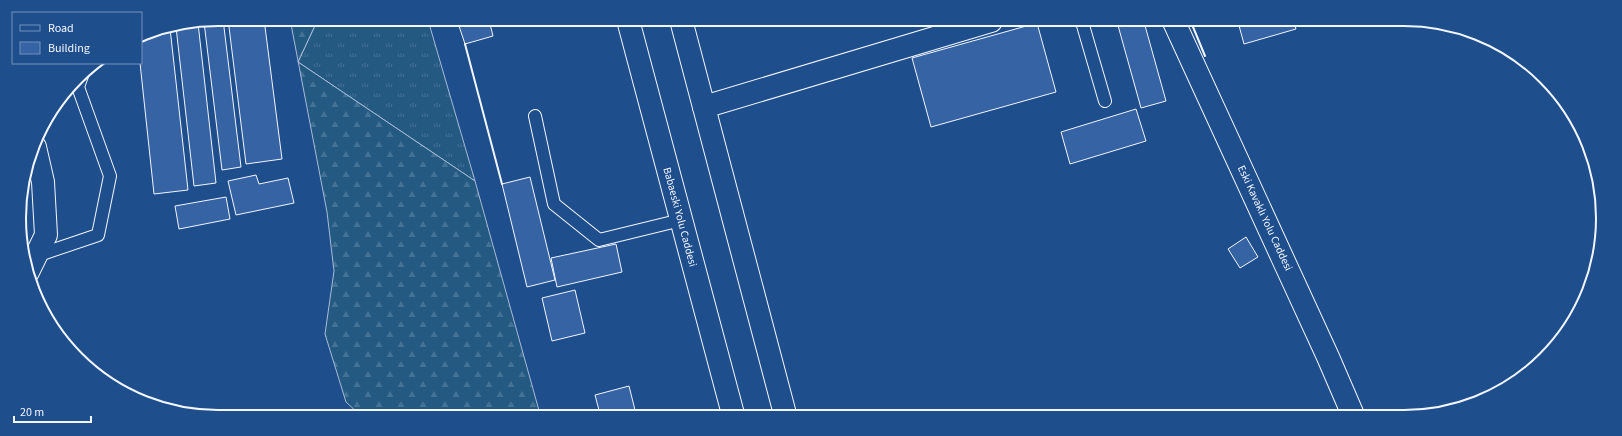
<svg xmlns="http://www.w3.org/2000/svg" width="1622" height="436" font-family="'Source Sans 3',sans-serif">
	<defs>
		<pattern id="grass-tufts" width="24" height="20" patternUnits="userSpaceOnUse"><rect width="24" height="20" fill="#245a82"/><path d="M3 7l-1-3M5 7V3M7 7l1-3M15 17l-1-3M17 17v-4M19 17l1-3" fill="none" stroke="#447295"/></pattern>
		<pattern id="forest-firs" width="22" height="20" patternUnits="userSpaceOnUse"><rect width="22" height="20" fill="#245a82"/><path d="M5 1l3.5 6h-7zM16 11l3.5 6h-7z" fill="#447295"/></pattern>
	</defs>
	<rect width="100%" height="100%" fill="#1f4e8c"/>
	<path fill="url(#grass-tufts)" stroke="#a8bbd7" d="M318,19L428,20L475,181L298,62Z"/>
	<path fill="url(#forest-firs)" stroke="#a8bbd7" d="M290,19H318L298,62L475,181L540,414H359L346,402L325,334L334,271L327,212Z"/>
	<path fill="#3563a3" stroke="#f2f6ff" d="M218,19H223L241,167L222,170L204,22Z
		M228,19H264L282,159L246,164Z
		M457,20H470L472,25L489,20L493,36L465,44Z
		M1117,22H1144L1166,101L1141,108Z
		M1238,22H1294L1296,29L1244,44Z
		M198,23L216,183L194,186L176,27Z
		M1037,23L1056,92L931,127L912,58Z
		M170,28L188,190L154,194L140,63L141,35Z
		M1136,109L1146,141L1070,164L1061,132Z
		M256,175L259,184L288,178L294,203L236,215L228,181Z
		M530,177L555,280L527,287L502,184Z
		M226,197L230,219L179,229L175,206Z
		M1246,237L1258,257L1240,268L1228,249Z
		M616,244L622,272L557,287L551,258Z
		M575,290L585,333L552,341L542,298Z
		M629,386L635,410L620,414H600L595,395Z"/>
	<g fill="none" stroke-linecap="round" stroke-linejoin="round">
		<g stroke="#f2f6ff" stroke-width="14">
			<path id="service" d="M1082,22L1105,101
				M535,116L554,204L599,240L681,220
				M36,256L98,235L110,176L78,87L83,73"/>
		</g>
		<g stroke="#f2f6ff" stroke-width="24">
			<path id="minor" d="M704,107L991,21
				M28,272L46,235L43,182L35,147"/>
		</g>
		<g stroke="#f2f6ff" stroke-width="24">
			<path id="tertiary" d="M1174,22L1328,357L1353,415"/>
		</g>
		<g stroke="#f2f6ff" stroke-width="24">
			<path id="trunk" d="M628,20L733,414
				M681,20L785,414"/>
		</g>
		<use href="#service" stroke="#1f4e8c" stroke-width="12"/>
		<use href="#minor" stroke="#1f4e8c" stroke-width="22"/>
		<use href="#tertiary" stroke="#1f4e8c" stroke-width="22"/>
		<use href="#trunk" stroke="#1f4e8c" stroke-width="22"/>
		<path stroke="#f2f6ff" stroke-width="2" d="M1191,22L1205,56
			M465,44L502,184"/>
	</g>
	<g text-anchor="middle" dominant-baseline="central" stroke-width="3" stroke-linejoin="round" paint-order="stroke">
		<g font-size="11" fill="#f2f6ff" stroke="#1f4e8c">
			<text transform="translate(680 217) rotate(75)">Babaeski Yolu Caddesi</text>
			<text transform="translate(1265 218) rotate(65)">Eski Kavaklı Yolu Caddesi</text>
		</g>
	</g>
	<path d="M0 0H1622V436H0ZM218 26H1404A192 192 0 0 1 1596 218V218A192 192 0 0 1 1404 410H218A192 192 0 0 1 26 218V218A192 192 0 0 1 218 26Z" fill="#1f4e8c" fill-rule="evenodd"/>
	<path fill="none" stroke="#f2f6ff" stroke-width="2" d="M218 26H1404A192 192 0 0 1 1596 218V218A192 192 0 0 1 1404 410H218A192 192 0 0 1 26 218V218A192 192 0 0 1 218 26Z"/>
	<rect x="12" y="12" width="130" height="52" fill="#1f4e8c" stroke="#7391ba"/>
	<rect x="20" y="25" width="20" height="6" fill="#1f4e8c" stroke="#7391ba"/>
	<text x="48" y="32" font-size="12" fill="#f2f6ff">Road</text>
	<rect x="20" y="42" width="20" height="12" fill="#3563a3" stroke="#7391ba"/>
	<text x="48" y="52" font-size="12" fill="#f2f6ff">Building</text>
	<path d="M14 416v6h77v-6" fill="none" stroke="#f2f6ff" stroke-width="2"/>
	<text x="20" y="416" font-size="12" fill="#f2f6ff" stroke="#1f4e8c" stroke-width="3" paint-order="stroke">20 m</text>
</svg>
